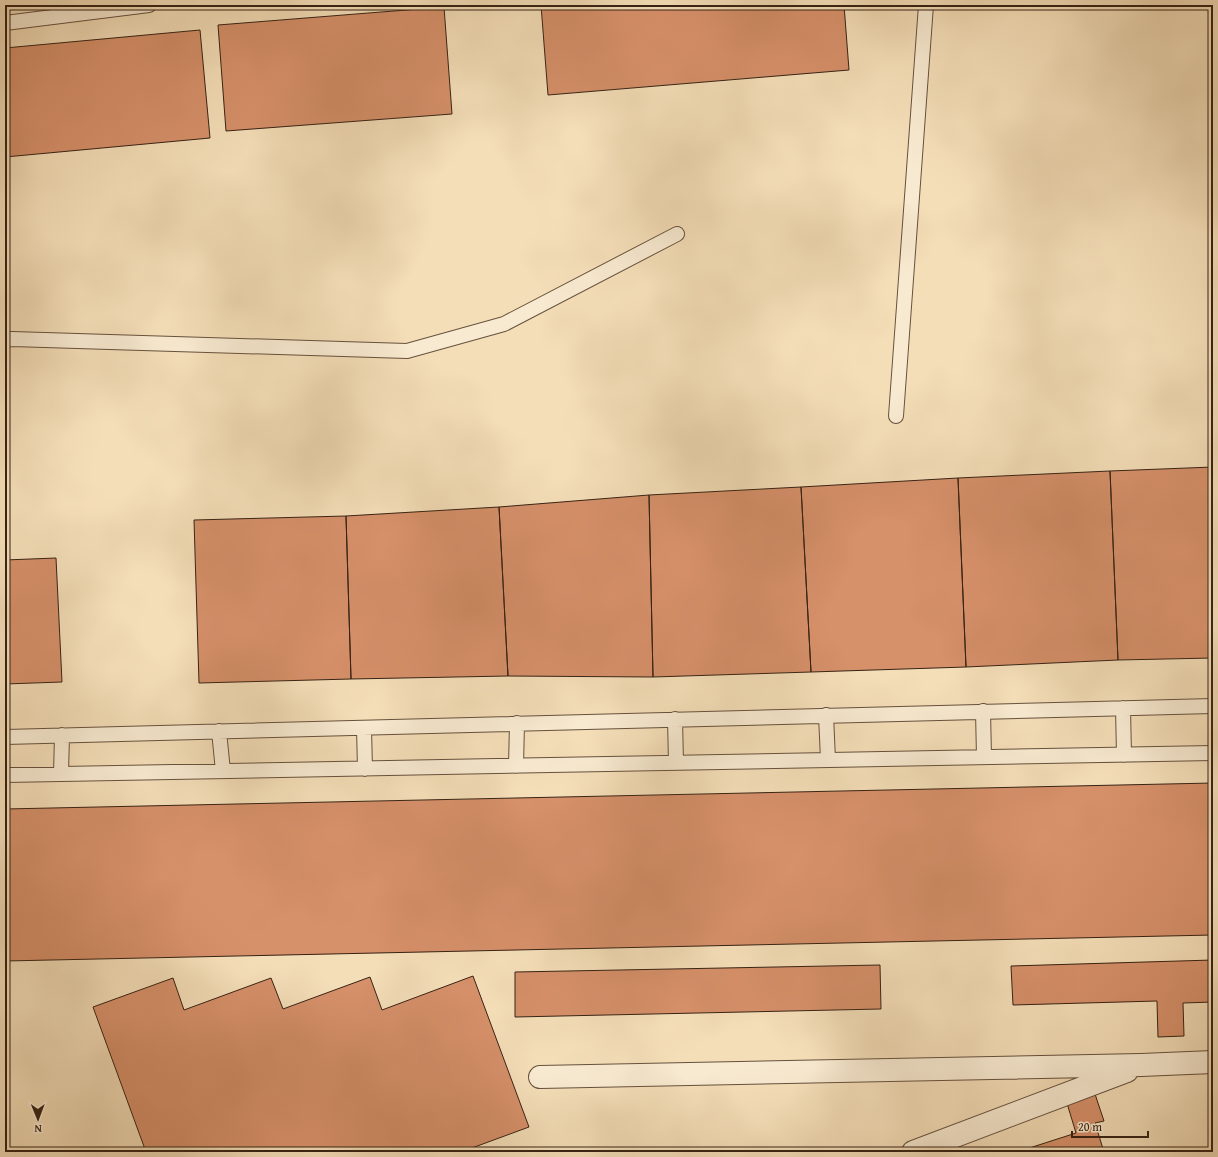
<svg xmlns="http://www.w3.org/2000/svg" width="1218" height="1157" font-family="'Gentium Book Plus',serif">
	<rect width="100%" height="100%" fill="#f4deb8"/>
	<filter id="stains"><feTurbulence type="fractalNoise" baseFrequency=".005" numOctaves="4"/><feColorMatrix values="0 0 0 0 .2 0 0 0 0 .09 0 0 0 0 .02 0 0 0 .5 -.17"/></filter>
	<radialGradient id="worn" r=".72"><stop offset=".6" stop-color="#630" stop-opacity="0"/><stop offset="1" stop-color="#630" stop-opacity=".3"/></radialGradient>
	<path fill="#d6906a" stroke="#362214" d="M541,5H844L849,70L548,95Z
		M444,7L452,114L226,131L218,25Z
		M200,30L210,138L5,157V48Z
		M1213,467V658L1118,660L1110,471Z
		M1110,471L1118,660L966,667L958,478Z
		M958,478L966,667L811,672L801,487Z
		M801,487L811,672L653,677L649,495Z
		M649,495L653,677L508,676L499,507Z
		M499,507L508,676L351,679L346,516Z
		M346,516L351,679L199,683L194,520Z
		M56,558L62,682L5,684V560Z
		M1213,783V935L5,961V809Z
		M1213,960V1002L1183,1003L1184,1036L1158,1037L1157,1001L1013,1005L1011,966Z
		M880,965L881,1009L515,1017V972Z
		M473,976L529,1127L461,1152H146L93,1007L173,978L184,1010L271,978L283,1009L370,977L382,1010Z
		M1094,1091L1104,1121L1095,1123L1104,1152H1017L1076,1133L1066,1100Z"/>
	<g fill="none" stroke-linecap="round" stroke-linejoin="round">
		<g stroke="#66513d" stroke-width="16">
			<path id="lane" d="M5,23L149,5
				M5,340L12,339L407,351L504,324L677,234
				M896,416L926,5
				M1123,708L1124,755
				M983,711L984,757
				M826,715L828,760
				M675,719L676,763
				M364,728L365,769
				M219,731L223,771
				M5,737L1213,706
				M516,766L517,723
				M61,774L62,735
				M5,775L1213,753"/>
		</g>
		<g stroke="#66513d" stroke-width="24">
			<path id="street" d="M540,1077L1141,1065L1213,1062
				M913,1152L1127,1071"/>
		</g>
		<use href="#lane" stroke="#f8ead1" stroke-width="14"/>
		<use href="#street" stroke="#f8ead1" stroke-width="22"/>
	</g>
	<rect width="1218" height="1157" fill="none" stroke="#f4deb8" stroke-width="20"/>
	<rect x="6" y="6" width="1206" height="1145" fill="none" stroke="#362214" stroke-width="2"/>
	<rect x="10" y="10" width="1198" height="1137" fill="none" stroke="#362214"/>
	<g transform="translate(38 1119) rotate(179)" stroke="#f8ead1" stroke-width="3" paint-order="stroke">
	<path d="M0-3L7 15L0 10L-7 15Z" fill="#362214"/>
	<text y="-6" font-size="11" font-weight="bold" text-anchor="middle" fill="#362214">N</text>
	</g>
	<path d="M1072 1131v6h76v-6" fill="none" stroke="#362214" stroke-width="2"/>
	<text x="1078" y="1131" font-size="12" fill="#362214" stroke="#f8ead1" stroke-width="3" paint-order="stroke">20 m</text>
	<rect width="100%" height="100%" filter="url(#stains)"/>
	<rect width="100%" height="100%" fill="url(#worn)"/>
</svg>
